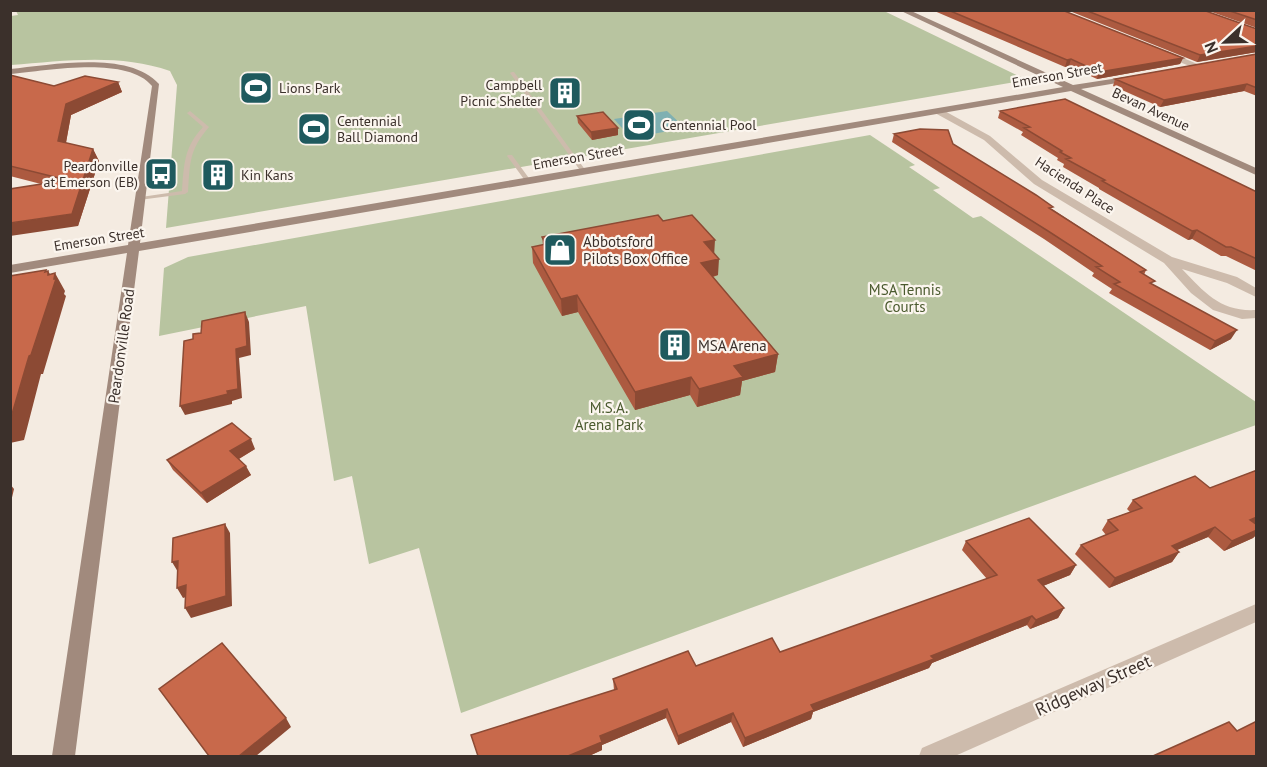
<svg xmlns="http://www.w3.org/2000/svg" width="1267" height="767" font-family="'PT Sans',sans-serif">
	<rect width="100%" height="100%" fill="#f4ebe1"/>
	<path fill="#b8c4a0" d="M882,10L1027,80L166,228L177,85L170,71C119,53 64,61 11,65V16L18,15L16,11Z
		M870,135L915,165L909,167L940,188L933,190L973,218L981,216L1256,402V425L461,713L419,548L369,564L352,476L334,481L306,306L159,336L164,268L188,257Z"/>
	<path fill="#7fb0b2" d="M667,111L685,128L631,138L614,119Z"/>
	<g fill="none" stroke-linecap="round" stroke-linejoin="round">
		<path fill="#cdbbac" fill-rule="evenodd" d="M512,72H514L586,171V173H582L510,73Z
			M190,111L209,127C189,150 190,163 188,192L185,194L139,200L138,199L141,197L182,191C184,164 184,147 203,127L188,114L187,113Z
			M508,155H512L531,181L530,182H526L507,156Z"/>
		<path fill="#cdbbac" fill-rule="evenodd" d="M1161,51H1167L1202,66L1195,68L1161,55Z
			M935,109H941L990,136L1042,180L1172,257L1237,277L1256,288V297L1227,283L1182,269C1205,293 1221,312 1256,310V318L1242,319L1213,310L1191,293L1164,263L1034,184L984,140L935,113Z
			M1256,604V622L955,756H919L922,748Z"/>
		<path fill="#a18a7d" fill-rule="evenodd" d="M899,10H909L1073,85L1138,75V79L1135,80L1081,89L1256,168V175L1071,91L139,251L75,756H52L127,253L10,273V265L128,245L152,86C127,55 46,71 10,74V69C51,65 129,50 159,84L140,243L1063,87Z"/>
	</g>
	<path fill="#ac5a40" d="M932,10H1062L1183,58L1180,64L1097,79L1069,66L1065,67Z
		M1067,10H1203L1257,29V52L1197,62Z
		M1206,10H1257V28Z
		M1257,54V96L1244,91L1160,107L1113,86L1115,79Z
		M10,75L54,86L118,82L122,92L71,115L66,143L93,149L99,161L78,226L41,184L10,176Z
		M1000,111L1257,192V271L1226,256H1221L1192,239L1188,240L1099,189V188L1063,167L1064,164L1057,160L1058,158L1021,135L1023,132L998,118Z
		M577,116L618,128V135L592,140L578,123Z
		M894,134L953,144L1052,209L1146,270L1144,275L1153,285L1231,339L1210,350L1109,293L1112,289L1092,276L1094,273L1044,239L892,142Z
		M663,221L714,253L718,275L713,277L778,354L775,372L742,381L740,395L697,407L690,395L635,410L578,312L562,316L533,263L532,247L543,245L542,237Z
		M255,449L239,459L251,475L207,503L173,470L167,460Z
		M1257,470V524H1256L1257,525V534L1253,538L1224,551L1208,537L1177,550L1179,552L1172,562L1109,588L1075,554L1081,545L1106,535L1102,530L1108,520L1130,512L1127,509L1133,500L1210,488Z
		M966,541L1076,565L1070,575L1043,586L1064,608L1058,618L1030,629L1027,625L932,663L929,668L813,712L811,719L743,747L731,722L678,745L666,718L602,745V750L589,756L614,690L613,679L780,652L987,579L962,550Z"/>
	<path fill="#8c4a34" d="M1257,46V52L1197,62L1200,55Z
		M1183,58L1180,64L1097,79L1099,72Z
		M1071,59L1069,66L1065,67L1067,60Z
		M118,82L122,92L71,115L64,153L58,141L66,104Z
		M1247,84L1244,91L1160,107L1164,100Z
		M618,128V135L592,140L591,132Z
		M93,149L99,161L78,226L10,236V223L72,214Z
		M1197,230L1192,239L1188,240L1192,231Z
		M715,240L714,257L704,242Z
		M719,259L718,275L700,279L701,263Z
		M46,270L48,274V271L55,282L54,279L55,273L65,291L64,294L66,296L43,374H41L24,440L10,443V421L29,356Z
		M577,295L578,312L562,316L561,299Z
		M245,312L249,322L251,355L239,358L242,398L232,401V404L185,415L180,406L227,391L236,349Z
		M1237,330L1231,339L1210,350L1215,341Z
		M778,354L775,372L742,381L740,395L697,407L699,389L734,366Z
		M691,377L690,395L635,410V392Z
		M251,439L255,449L235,461L230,451Z
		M246,466L251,475L207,503L201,493Z
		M10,484L14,489L10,506Z
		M1257,517V524L1242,529L1250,520Z
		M225,524L230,533L232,606L191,618L185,608Z
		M1215,527L1208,537L1165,555L1172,546Z
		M1257,530V534L1253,538L1224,551L1232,541Z
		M1179,552L1172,562L1109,588L1115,578Z
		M178,561V572L172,562Z
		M1076,565L1070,575L1033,590L1038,580Z
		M186,585L192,595L183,598L177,588Z
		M1064,608L1058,618L1030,629L1036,620Z
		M1032,616L1027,625L932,663L929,668L813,712L811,719L743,747L745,738L811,705L931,656Z
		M667,709L666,718L602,745V750L589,756H568L600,736Z
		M733,713L731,722L678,745V736Z
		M286,718L291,727L256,756H239Z"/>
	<path fill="#c8694b" stroke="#8c4a34" stroke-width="1.5" d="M948,10H1062L1183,58L1099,72L1071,59L1067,60Z
		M1085,10H1203L1257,29V46L1200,55Z
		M1227,10H1257V20Z
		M1257,54V88L1247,84L1164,100L1115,79Z
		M10,75L54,86L85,76L118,82L66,104L58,141L93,149L72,214L10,223V189L67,180L10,166Z
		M1065,99L1257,192V259L1231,247H1226L1197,230L1192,231L1102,181L1105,180L1066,159L1071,158L1060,152L1062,151L1024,128L1030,127L1000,111Z
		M603,112L618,128L591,132L577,116Z
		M920,129L948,130L953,144L1036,195L1053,207L1049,208L1146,270L1140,272L1155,281L1150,283L1237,330L1215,341L1114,284L1120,282L1096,267L1102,266L1048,231L894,134Z
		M658,215L663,221L692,215L715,240L704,242L719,259L701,263L778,354L734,366L743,377L699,389L691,377L635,392L577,295L561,299L532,247L546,244L542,237Z
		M46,270L45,272L48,271V275L55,273L54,279H56L31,355L29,356L10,421V276Z
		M245,312L247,346L236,349L238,389L227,391L228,394L180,406L184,341L193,339V334L201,333L202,321Z
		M232,423L251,439L230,451L246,466L201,493L167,460Z
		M1257,470V517L1250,520L1257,525V530L1232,541L1215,527L1172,546L1179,552L1115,578L1081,545L1118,530L1108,520L1142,508L1133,500L1195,476L1210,488Z
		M1029,518L1076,565L1038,580L1064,608L1036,620L1032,616L931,656L934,659L811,705L814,710L745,738L733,713L678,736L667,709L600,736L602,742L568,756H478L471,735L617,689L613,679L688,651L696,666L772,638L780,652L997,575L966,541Z
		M225,524L226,596L185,608L186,585L177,588L178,561L172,562L173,538Z
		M222,643L286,718L239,756H209L159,689Z
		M1257,721V756H1153L1229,722L1237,731Z"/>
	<defs>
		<g id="stadium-square" transform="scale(1.725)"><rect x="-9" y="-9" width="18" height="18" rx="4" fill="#1f5a5e" stroke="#fbf5ee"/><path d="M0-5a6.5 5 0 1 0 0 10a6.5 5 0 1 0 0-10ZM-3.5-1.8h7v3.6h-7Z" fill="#fff"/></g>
		<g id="building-square" transform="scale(1.725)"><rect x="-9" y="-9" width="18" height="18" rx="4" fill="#1f5a5e" stroke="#fbf5ee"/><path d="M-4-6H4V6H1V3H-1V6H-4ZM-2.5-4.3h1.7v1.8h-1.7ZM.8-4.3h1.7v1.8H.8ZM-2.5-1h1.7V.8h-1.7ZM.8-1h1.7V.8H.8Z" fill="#fff"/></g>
		<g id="bus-square" transform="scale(1.725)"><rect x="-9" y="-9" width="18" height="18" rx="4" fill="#1f5a5e" stroke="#fbf5ee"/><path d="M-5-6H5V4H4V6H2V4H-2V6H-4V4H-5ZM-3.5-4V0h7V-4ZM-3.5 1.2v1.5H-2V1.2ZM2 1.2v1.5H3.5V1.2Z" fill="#fff"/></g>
		<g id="shop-square" transform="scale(1.725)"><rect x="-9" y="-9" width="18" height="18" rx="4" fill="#1f5a5e" stroke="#fbf5ee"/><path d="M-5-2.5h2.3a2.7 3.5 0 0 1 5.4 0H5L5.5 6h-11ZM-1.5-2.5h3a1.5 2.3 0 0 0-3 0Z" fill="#fff"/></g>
	</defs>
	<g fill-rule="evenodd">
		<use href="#stadium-square" x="256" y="88"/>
		<use href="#building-square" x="565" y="93"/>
		<use href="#stadium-square" x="639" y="125"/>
		<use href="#stadium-square" x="314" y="129"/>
		<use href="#bus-square" x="161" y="174"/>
		<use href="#building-square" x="218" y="175"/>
		<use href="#shop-square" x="560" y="250"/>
		<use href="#building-square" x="675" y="345"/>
	</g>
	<g text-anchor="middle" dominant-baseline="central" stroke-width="4.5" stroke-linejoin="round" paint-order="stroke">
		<g font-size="14" fill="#3b302b" stroke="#fbf5ee">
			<text transform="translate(1057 75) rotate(-10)">Emerson Street</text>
			<text transform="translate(1151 109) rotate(25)">Bevan Avenue</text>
			<text transform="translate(578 157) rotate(-10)">Emerson Street</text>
			<text transform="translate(1075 185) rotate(33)">Hacienda Place</text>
			<text transform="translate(99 239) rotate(-9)">Emerson Street</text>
		</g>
		<g font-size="14" fill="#3b302b" stroke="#fbf5ee" text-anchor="start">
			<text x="542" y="85" text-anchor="end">Campbell<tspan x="542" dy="16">Picnic Shelter</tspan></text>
			<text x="279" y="88">Lions Park</text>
			<text x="337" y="121">Centennial<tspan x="337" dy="16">Ball Diamond</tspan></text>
			<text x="662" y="125">Centennial Pool</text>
			<text x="138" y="166" text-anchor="end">Peardonville<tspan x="138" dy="16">at Emerson (EB)</tspan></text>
			<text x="241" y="175">Kin Kans</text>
		</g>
		<g font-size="15" fill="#3b302b" stroke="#fbf5ee" text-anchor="start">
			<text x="583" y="241">Abbotsford<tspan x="583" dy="17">Pilots Box Office</tspan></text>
			<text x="698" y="345">MSA Arena</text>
		</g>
		<g font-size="15" fill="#4a5a2e" stroke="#fbf5ee">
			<text x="905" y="289">MSA Tennis<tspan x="905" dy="17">Courts</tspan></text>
			<text x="609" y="407">M.S.A.<tspan x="609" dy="17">Arena Park</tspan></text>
		</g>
		<g font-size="15" fill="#3b302b" stroke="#fbf5ee">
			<text transform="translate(121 346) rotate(-82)">Peardonville Road</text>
		</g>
		<g font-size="18" fill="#3b302b" stroke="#fbf5ee">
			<text transform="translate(1093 685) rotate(-24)">Ridgeway Street</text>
		</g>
	</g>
	<rect width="1267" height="767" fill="none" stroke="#3b302b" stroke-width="24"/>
	<g transform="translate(1225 42) rotate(248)" stroke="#fbf5ee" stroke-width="4.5" paint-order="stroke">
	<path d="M0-4.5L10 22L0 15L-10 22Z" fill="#3b302b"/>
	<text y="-9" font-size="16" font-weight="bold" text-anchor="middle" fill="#3b302b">N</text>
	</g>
</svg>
